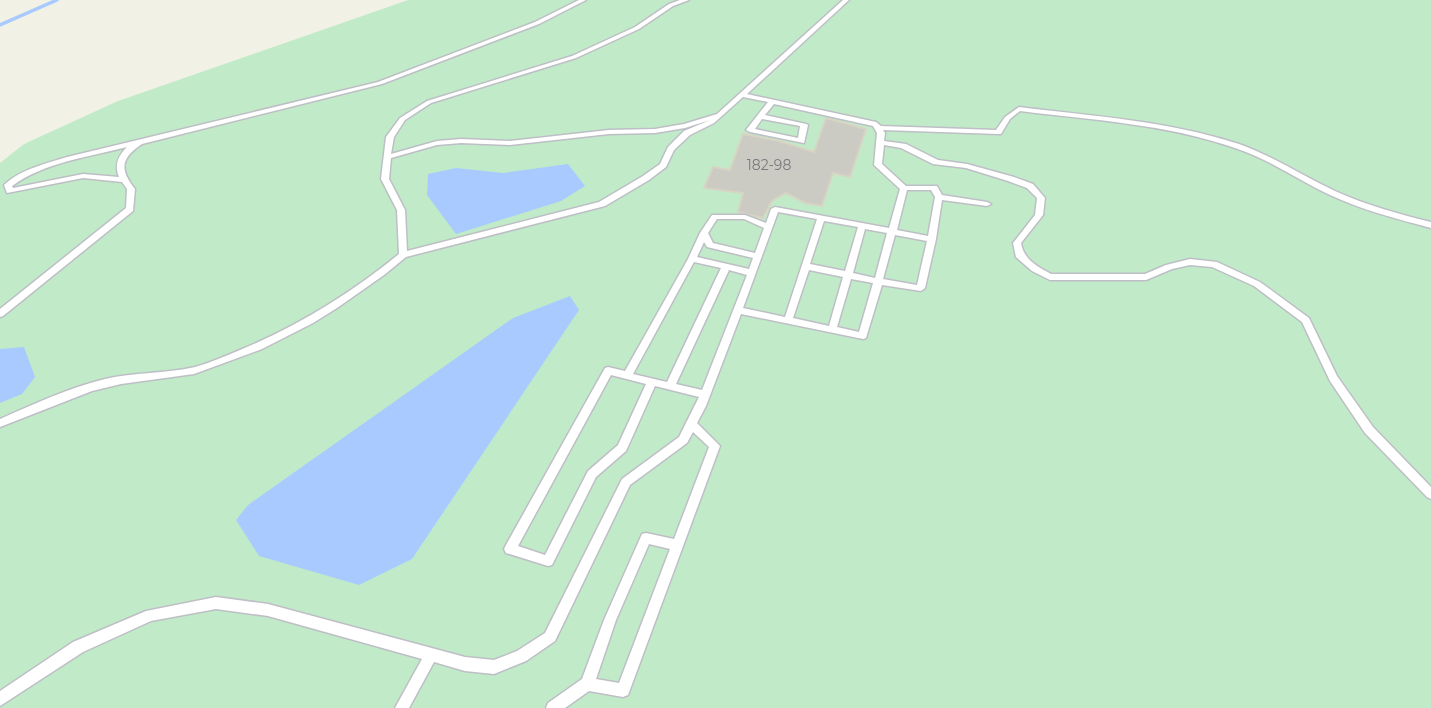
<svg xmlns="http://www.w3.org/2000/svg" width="1431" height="708" font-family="Montserrat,sans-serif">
	<rect width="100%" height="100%" fill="#f1f1e6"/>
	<path fill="#c1ebc8" d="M408,0H1431V708H0V163L24,144L118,101Z"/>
	<path fill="#a8caff" d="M568,164L585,186L561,201L456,234L427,195L428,174L456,168L503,173Z
		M570,296L579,310L412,559L359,585L259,556L236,520L248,505L513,318Z
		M24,347L35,377L22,394L0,403V349Z"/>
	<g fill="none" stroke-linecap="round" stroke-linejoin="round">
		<path stroke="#a8caff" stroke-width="3.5" d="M0,25L57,0"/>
	</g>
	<path fill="#cccbc3" stroke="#d7d4c4" stroke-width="2" d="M826,118L866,129L850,177L833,173L822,206L805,203L786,193L772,201L763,218L738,212L743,193L704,188L713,167L730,170L743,134L779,141L814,152Z"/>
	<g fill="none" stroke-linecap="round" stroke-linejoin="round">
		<g stroke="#bebfc6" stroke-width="3">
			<path id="lane" d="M579,0H586L539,24L382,84L142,144C121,158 119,169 135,189L133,211L3,316L0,317V309L126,208L127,189L122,182L83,178L7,193L4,185C21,169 45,164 67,157L378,82L535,22ZM127,147C118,156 114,165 119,177L83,174L13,188L12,186C45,162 89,157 127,147Z
				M680,0H689L673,6L639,29L576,58L431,103L405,120L394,137L391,154L437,141L461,139L510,141L609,130L655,129L684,124L717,114L843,0H849L747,94L876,122L881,126L996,130L1005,117L1019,107C1092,116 1169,121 1239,144C1273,156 1302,176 1335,191C1366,205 1398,214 1431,222V228C1397,219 1362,210 1330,195C1298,180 1269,159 1235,148C1166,124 1092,120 1020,111L1010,119L1001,134H998L883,130L885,133L884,141L906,144L938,160L967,164L1014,177L1033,184L1045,198L1043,215L1021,243C1024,260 1037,266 1051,274H1145L1166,265L1190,259L1217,262L1260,282L1309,318L1337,376L1373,427L1431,487V499L1427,497L1365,433L1330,381L1302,322L1254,286L1212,267L1190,265L1172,269L1146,280H1050L1032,271L1016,257L1013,243L1035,215L1037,198L1027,188L1008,181L966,168L933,164L901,148L884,145L882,164L906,186H937L942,195L987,202L991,204L987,206L942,200L936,239L925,288L921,291L882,285L866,338L863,339L741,314L706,406L697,423L720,446L628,695L623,697L589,691L565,708H546L548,703L582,679L604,620L642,534L646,533L674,539L709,447L693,432L687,443L630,485L555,641L526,661L494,674L465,671L434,662L409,708H395L422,659L268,616L216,609L151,621L83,652L0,706V691L73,642L146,611L216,597L268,604L465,657L494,660L517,651L545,633L622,479L679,437L699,397L655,386L626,451L596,477L552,565L548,566L506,553L504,549L506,545L605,368L608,367L625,371L688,259L700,233L712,215H745L766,223L771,209L775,207L889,228L900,189L874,165L877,133L873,126L774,104L765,115L806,124L808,125L804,143L750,132L746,130L768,102L743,97L714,123L690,135L674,150L666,167L649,180L605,206L406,257L384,275L337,308L313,323L262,349L194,374L121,384L92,391L0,427V419C34,404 68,388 105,379C134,372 165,374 195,367C210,363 225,356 240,350C298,326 350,294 399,254L397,210L381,179L386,137L400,118L427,101L572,56L635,27L669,4ZM762,119L800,126L798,138L755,129ZM710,120L684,131L668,147L660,164L643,176L599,202L407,251L405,210L389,179L391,158L437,145L461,143L510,145L609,134L655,133L685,128ZM907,190H931L935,197L928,236L897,230ZM778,212L817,219L785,317L743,308ZM717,219H744L764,228L755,253L713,243L708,233ZM824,221L858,227L845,271L810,264ZM865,229L887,233L875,278L853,273ZM895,235L927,241L917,285L883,279ZM704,242L707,247L753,258L749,269L697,257ZM694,262L721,268L667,382L633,374ZM729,270L747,275L702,390L676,384ZM809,270L843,277L829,326L793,318ZM851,279L873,283L859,332L837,327ZM611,375L646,384L618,445L588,471L545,555L518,546ZM649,544L670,549L619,683L596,679L616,620Z"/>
		</g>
		<use href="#lane" fill="#fff" fill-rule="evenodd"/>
	</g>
	<g text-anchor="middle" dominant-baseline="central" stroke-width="7" stroke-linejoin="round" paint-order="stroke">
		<g font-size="14" fill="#797b7f">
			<text x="769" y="165">182-98</text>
		</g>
	</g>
</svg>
